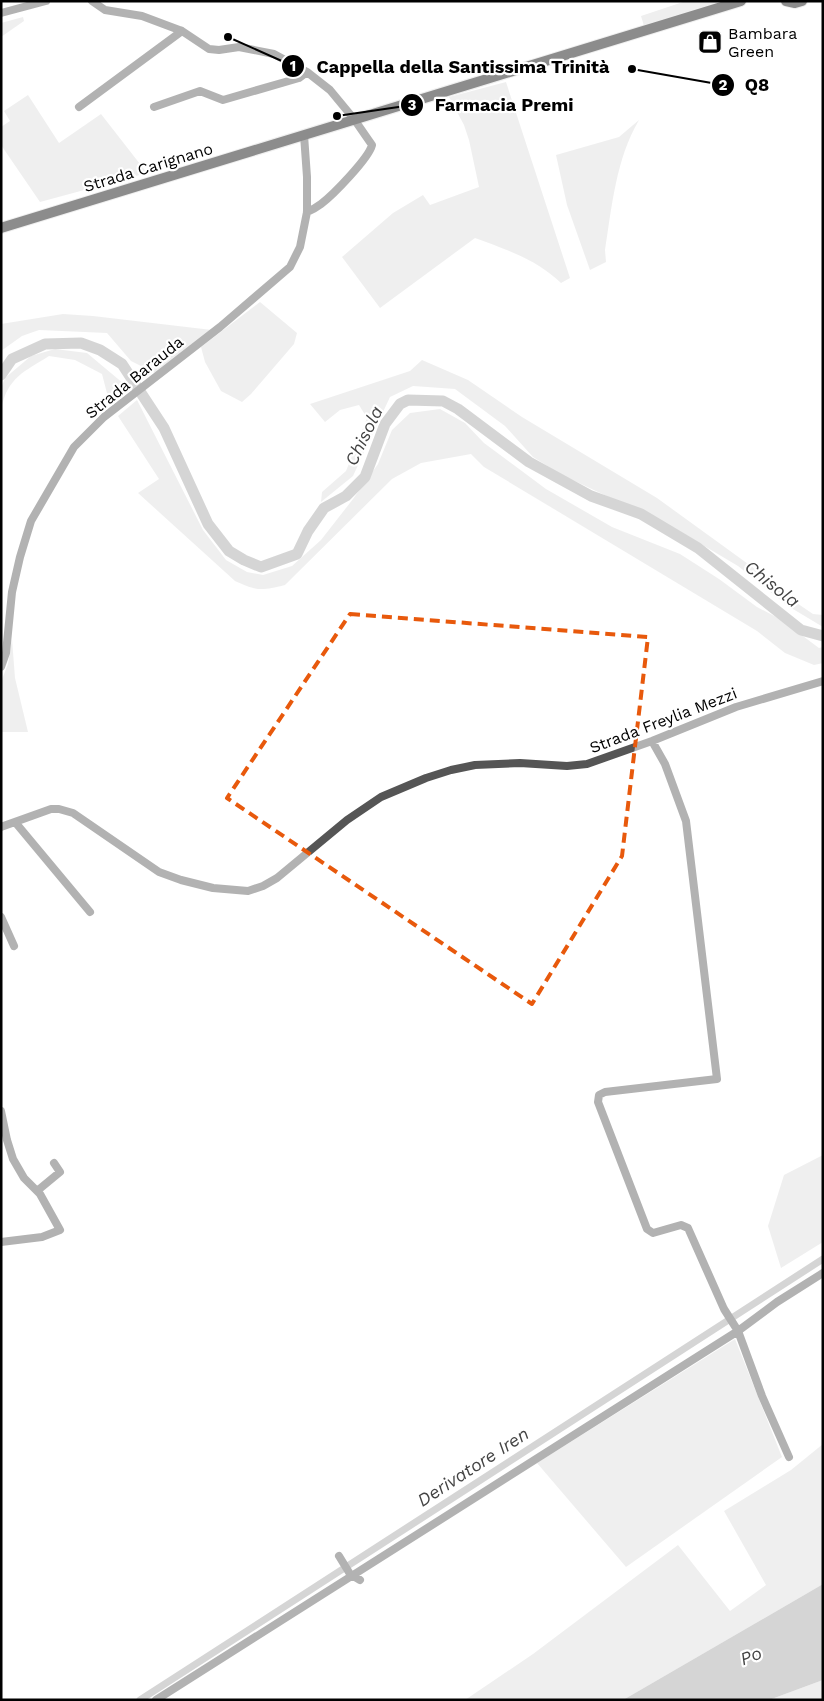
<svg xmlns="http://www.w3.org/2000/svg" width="824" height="1701" font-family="'Work Sans',sans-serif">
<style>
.green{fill:#dcdcdc}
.water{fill:#a3a3a3}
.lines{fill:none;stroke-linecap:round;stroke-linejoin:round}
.canal{stroke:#a3a3a3;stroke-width:7}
.river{stroke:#a3a3a3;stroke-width:11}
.major-casing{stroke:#dbdbdb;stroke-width:12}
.minor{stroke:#555;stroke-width:8}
.major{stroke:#000;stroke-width:10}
.marked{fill:none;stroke:#e8590c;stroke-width:4;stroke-dasharray:10 6;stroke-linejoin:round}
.labels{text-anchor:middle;stroke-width:4.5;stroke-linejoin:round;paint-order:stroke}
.poi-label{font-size:16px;fill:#000;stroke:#fff;text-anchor:start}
.street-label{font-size:16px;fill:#000;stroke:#fff}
.water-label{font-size:18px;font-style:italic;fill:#444;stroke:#fff}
.leader{fill:none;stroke:#000;stroke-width:2}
.callout-dot{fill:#000;stroke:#fff;stroke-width:2}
.mark-label{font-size:15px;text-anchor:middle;font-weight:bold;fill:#fff}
.callout-label{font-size:18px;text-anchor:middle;font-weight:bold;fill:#000;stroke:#fff;stroke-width:4.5;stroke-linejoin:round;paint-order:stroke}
</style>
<rect width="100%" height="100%" fill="#fff"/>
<path class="green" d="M686,1H723L644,26L641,16Z
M23,17L24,21L1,37V23Z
M506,82L570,278L561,283C536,259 507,250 475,238L380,308L342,257L393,213L423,195L430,205L479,187L469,140L464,125L449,97Z
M28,95L59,143L101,114L147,173L40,202L1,145V127L10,121L4,111Z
M639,120C616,159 612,206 605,250L606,262L590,270L567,205L556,155L619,137Z
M260,302L297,333L294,344L251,394L242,402L221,391L205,362L201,347Z
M63,314L93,316L212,330L155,373L131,361L107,333L39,330L22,336L1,351V324Z
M55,349L87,353L130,389L109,401L102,374L75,360L49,356C24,372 8,377 1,409V388L5,378L31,356Z
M422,360L468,380L522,417L657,498L755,569L785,595L813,614L823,615V627L788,606L738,566L674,528L560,474L533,457L505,426L455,389L413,386L390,397L353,476L321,502L322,492L346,471L367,418L359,405L340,410L325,422L310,404L410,371Z
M137,400L203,530L226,560L247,572L263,575L292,566L321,540L353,499L378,464L392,430L410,413L440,409L465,423L484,443L546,489L612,527L680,554L719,579L757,607L780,619L819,648L823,647V663L814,665L785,653L757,631L484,467L471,454L421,463L392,479L285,585C261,591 257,591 235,581L138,493L159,479L118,416Z
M12,639L15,678L28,732H1V682L8,664Z
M823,1155V1242L781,1268L768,1226L784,1175Z
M735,1339L782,1457L626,1567L537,1463Z
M823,1444V1584L623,1700H465L533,1654L678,1545L730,1611L766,1585L724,1511L791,1470Z
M823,1680V1700H769Z"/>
<path class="water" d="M823,1584V1680L769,1700H623Z"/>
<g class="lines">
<path class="canal" d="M140,1700L823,1259"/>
<path class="river" d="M1,375L12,359L45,344L81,343L100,350L122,364L164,428L208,524L229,551L244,560L261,567L297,554L308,531L324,508L346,496L365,477L385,424L400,404L408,400L443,401L458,409L529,462L591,496L641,514L698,548L801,630L823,636"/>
<g class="major-casing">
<path id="major" d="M786,1L795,3L802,1
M1,228L741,1"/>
</g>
<path class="minor" d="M92,1L105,10L142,16L182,31L209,49L219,50L239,47L274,54L307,72L330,90L354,119L372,145C369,158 333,195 321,204C317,207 312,210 307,212
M1,13L46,1
M79,107L182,31
M154,107L200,91L223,100L299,78L307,72
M1,667L6,653L12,592L20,557L31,521L74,447L104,417L220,327L290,267L300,247L307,212V177L304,135
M652,741L665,764L686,821L717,1079L605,1092L599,1095L598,1102L647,1229L653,1233L681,1225L688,1228L724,1309L738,1331L762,1396L789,1457
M15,822L90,912
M1,827L51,809H59L73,813L159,872L181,880L213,888L248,891L263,886L277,878L347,820L381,797L426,778L451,770L475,765L520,763L567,766L587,764L652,741L736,707L823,681
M1,917L14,946
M1,1111L7,1140L13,1159L24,1178L40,1194L60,1230L42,1237L1,1242
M37,1191L60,1172L54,1163
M339,1556L350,1574L360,1580
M156,1700L738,1331L777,1302L823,1273"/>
<use href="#major" class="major"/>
</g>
<path d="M0 0H824V1701H0ZM350,614L648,637L622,856L532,1004L227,798Z" fill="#fff" fill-opacity=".55" fill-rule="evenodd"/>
<path class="marked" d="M350,614L648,637L622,856L532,1004L227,798Z"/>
<defs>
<g id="shop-square" transform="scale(1.25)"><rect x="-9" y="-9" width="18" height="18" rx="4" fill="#000" stroke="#fff"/><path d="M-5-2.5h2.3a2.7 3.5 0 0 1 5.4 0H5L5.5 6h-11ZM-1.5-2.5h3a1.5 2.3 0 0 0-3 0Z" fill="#fff"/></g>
</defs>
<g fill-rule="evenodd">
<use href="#shop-square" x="710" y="42"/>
</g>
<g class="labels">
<g class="poi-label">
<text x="728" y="39">Bambara<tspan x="728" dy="18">Green</tspan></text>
</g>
<g class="street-label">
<text transform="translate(148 167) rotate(-17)" y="6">Strada Carignano</text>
<text transform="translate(134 377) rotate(-39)" y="6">Strada Barauda</text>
<text transform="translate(663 720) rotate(-21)" y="6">Strada Freylia Mezzi</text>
</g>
<g class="water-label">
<text transform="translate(364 436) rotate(-64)" y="6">Chisola</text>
<text transform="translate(772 584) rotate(38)" y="6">Chisola</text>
<text transform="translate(473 1467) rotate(-33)" y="6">Derivatore Iren</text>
<text transform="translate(751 1656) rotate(-21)" y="6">Po</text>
</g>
</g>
<path class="leader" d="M228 37L293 66M632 69L723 85M337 116L412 105"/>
<g class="callout-dot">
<circle cx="228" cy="37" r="5"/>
<circle cx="632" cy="69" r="5"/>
<circle cx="337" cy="116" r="5"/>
<circle cx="293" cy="66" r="12"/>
<circle cx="723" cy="85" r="12"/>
<circle cx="412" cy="105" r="12"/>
</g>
<g class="mark-label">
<text x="293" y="71">1</text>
<text x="723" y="90">2</text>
<text x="412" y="110">3</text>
</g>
<g class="callout-label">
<text x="463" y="73">Cappella della Santissima Trinità</text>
<text x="757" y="91">Q8</text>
<text x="504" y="111">Farmacia Premi</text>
</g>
<rect width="824" height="1701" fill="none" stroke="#000000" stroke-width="5"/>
</svg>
